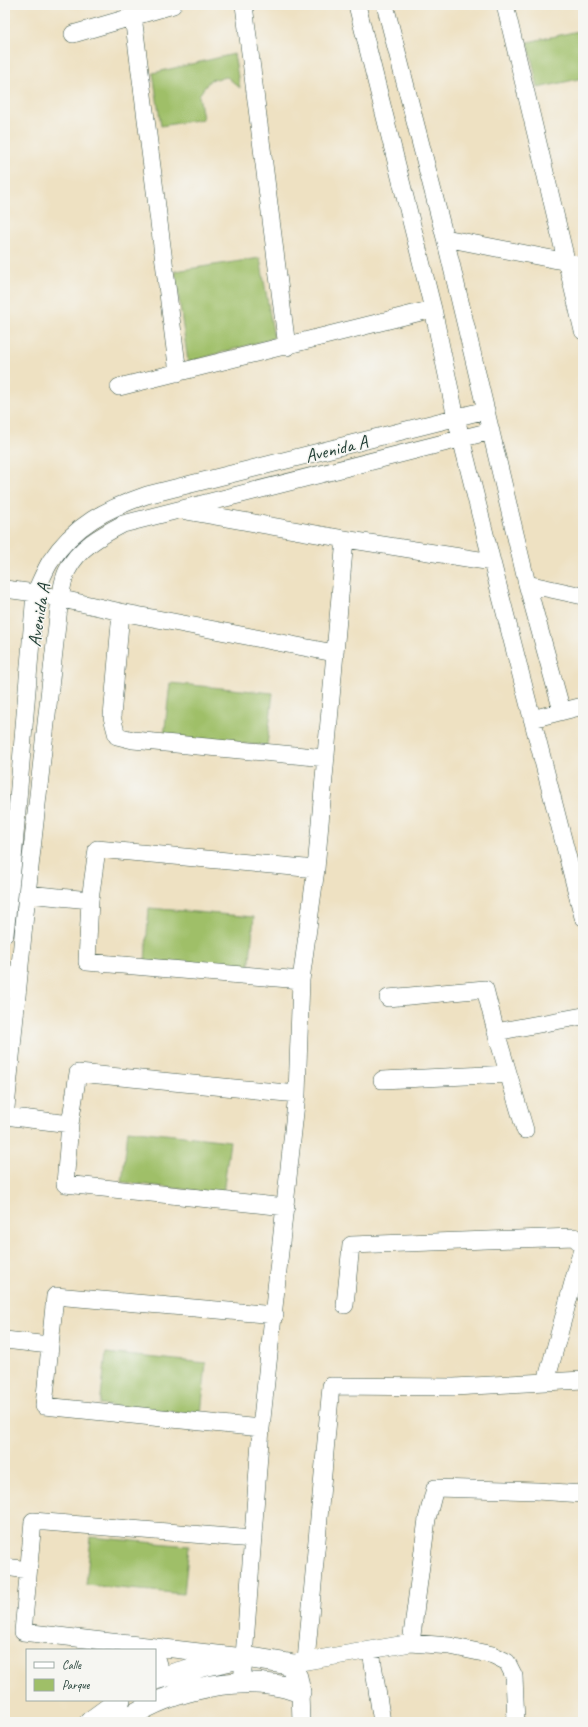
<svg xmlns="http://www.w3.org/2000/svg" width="588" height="1727" font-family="Caveat,sans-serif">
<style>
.green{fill:#9fbf68;stroke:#5f7e4e}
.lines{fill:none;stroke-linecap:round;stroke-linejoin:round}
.minor-casing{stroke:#3e5649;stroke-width:18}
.tertiary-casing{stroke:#3e5649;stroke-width:22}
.minor{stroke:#fff;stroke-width:17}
.tertiary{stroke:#fff;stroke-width:21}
.labels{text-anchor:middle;stroke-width:3;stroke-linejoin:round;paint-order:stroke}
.street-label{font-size:19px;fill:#1f3d34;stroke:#f6f6f2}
</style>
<rect width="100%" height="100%" fill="#f6f6f2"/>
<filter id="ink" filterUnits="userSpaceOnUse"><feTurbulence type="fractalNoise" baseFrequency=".025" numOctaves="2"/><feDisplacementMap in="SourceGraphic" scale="8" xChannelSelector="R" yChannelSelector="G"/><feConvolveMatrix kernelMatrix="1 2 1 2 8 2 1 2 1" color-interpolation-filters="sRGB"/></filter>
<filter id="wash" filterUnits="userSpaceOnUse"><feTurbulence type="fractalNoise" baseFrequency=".012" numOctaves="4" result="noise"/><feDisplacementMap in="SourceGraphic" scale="16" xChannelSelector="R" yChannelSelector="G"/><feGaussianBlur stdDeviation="0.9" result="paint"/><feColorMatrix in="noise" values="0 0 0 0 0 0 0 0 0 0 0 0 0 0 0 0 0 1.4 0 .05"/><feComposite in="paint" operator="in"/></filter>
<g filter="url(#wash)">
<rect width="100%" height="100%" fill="#eee1c2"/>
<path class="green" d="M583,30V78L538,88L528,42Z
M234,54L240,88L227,77L210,80L199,95L203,119L161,126L153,73Z
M260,258L274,338L188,362L175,271Z
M170,683L273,693L267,746L164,736Z
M149,908L254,917L249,970L145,961Z
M128,1130L230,1141L223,1194L122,1182Z
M106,1353L206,1363L201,1415L100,1405Z
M91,1537L189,1546L184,1594L86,1585Z"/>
</g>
<g filter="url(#ink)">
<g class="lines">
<g class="minor-casing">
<path id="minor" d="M244,5L287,347
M357,5L433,309L456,418L492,562L583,917
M385,5L445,238L527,584L562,711
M505,5L583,331
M133,16L178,373
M73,34L173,5
M445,238L583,265
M119,387L433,309
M186,511L345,539L492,562
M527,584L583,596
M5,589L35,593L121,612L334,653
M121,612L112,717L117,736L133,740L326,758
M532,719L583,706
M27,894L90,900
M5,934L13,860L35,593C40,583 44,572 50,562C74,525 106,509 147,495L486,410
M301,980L87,962L90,900L97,849L316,869
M388,998L485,989L496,1032L525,1130
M496,1032L583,1016
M382,1080L508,1074
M5,1116L70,1124
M5,1118L27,894L60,598C62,589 63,579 67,571C78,548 102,535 123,524L491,431
M286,1207L65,1184L70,1124L78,1073L297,1094
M345,1305L351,1245L574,1237L580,1243L582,1249L546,1382
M5,1340L49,1345
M261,1428L44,1406L55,1296L275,1315
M5,1567L28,1570
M411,1643L427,1519L435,1488L537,1491L583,1494
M371,1651L382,1722
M155,1655L159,1668L156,1679
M235,1656L23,1632L33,1521L253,1539
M306,1661L331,1386L454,1387L583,1380
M295,1663L411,1643L450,1646L493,1655L507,1662L514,1676L516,1722
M242,1684L261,1428L297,1094L301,980L316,869L345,539
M300,1692L301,1722"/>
</g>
<g class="tertiary-casing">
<path id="tertiary" d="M90,1722L120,1700
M123,1722C161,1693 226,1677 274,1685C283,1686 292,1689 300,1692L297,1677L289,1664L245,1657L199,1667L155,1679"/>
</g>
<use href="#minor" class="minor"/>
<use href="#tertiary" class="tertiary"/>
</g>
</g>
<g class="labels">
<g class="street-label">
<text transform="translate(336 448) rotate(-14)" y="7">Avenida A</text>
<text transform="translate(38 615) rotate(-81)" y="7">Avenida A</text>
</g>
</g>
<rect width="588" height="1727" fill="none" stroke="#f6f6f2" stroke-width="20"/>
<rect x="26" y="1649" width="130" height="52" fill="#f6f6f2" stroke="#a0aca6"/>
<rect x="34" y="1662" width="20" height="6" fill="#ffffff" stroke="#a0aca6"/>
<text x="62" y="1669" font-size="12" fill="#1f3d34">Calle</text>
<rect x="34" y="1679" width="20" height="12" fill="#9fbf68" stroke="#a0aca6"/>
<text x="62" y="1689" font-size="12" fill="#1f3d34">Parque</text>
</svg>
